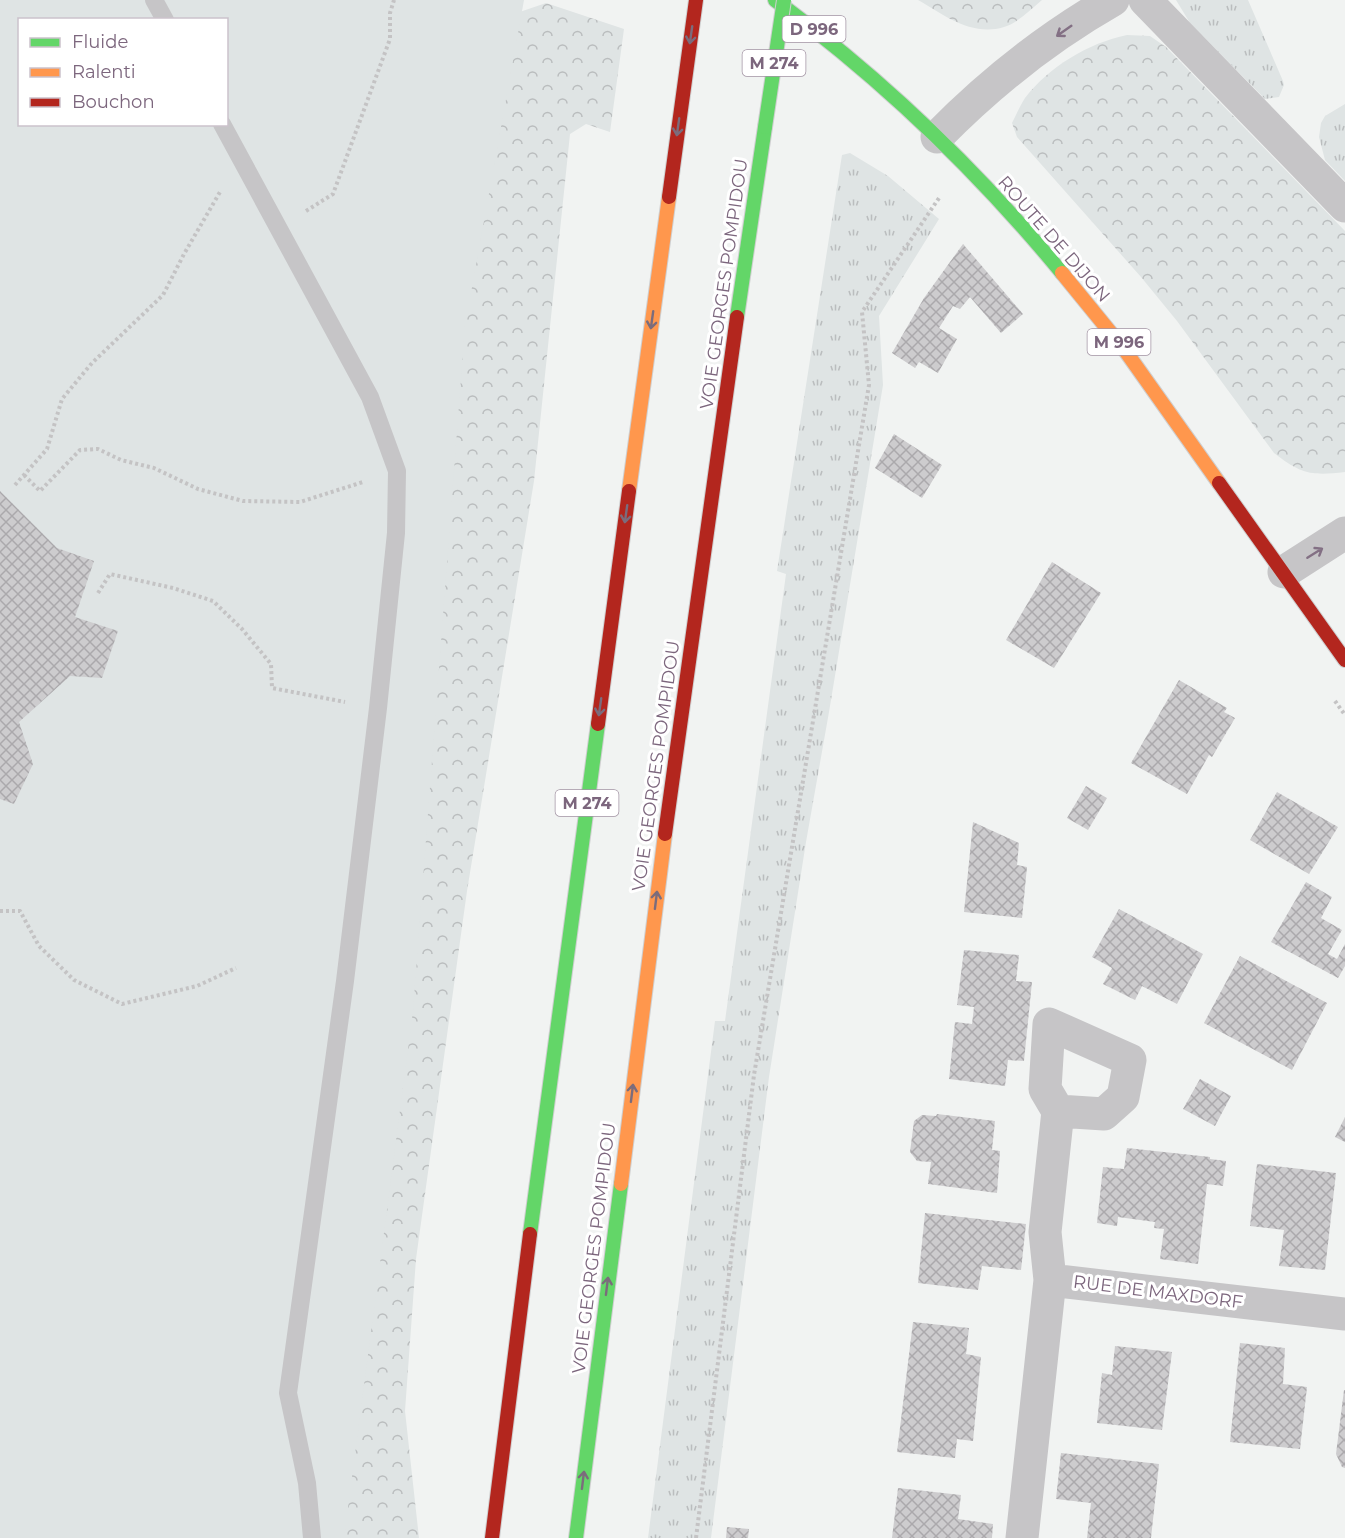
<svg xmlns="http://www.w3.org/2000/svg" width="1345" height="1538" font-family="Montserrat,sans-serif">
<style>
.grass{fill:url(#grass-tufts)}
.forest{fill:url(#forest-crowns)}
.garden{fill:#dfe4e4;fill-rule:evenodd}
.building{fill:url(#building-cross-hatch)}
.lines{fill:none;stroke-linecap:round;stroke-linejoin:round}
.fast-casing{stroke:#cfcfd0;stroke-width:16}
.slow-casing{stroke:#cfcfd0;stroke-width:16}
.jam-casing{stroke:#cfcfd0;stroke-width:16}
.path{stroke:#c4c3c4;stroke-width:4;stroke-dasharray:3 3;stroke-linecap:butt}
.lane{stroke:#c6c5c7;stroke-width:18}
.street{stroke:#c6c5c7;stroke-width:33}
.fast{stroke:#63d668;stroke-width:14}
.slow{stroke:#ff974d;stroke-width:14}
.jam{stroke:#b3261e;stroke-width:14}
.fast-bridge-casing{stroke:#cfcfd0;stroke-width:16;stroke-linecap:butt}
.fast-bridge{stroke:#63d668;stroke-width:14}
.oneway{stroke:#837084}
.oneway2{stroke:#7b6c7c}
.labels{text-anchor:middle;stroke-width:6;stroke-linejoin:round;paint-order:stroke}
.shield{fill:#fff;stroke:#a394a4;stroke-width:1.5}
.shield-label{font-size:16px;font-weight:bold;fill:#7c667d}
.street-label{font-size:18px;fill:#7c667d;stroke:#fff}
</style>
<defs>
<pattern id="grass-tufts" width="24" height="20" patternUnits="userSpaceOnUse" patternTransform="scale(1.5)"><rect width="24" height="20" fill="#dfe4e4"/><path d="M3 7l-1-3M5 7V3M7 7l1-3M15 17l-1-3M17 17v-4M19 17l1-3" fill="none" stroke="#babdbe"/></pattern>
<pattern id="forest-crowns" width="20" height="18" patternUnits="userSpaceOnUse" patternTransform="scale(1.5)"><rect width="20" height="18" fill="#dfe4e4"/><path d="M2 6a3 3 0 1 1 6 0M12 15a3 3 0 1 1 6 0" fill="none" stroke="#babdbe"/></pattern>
<pattern id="building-cross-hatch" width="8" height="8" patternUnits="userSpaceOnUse" patternTransform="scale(1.5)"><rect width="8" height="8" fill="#cdccce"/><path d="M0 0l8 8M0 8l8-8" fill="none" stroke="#aba9ac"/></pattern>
</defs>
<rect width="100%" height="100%" fill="#f1f3f2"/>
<path class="grass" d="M1176,0H1248L1283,81L1284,85L1279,97L1265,99L1190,23Z
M1345,104V181L1325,160L1319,137L1321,123L1325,116Z
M850,153L888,176L939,219L879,316L883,385L829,712L806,842L769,1077L711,1538H648L715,1021H725L786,574L777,571L842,155Z"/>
<path class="forest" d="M918,0H1042C1031,9 1018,23 1004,27C972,37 944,15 918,0Z
M546,3L624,29L610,132L586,124L570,134L534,481L467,891L416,1259L405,1411L419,1538H326L496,20Z
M1127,35L1150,36L1166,47L1345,231V472C1311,476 1301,474 1274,453L1177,321L1141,277L1017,137L1012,123C1016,115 1020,106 1025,98C1049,67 1088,43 1127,35Z"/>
<path class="garden" d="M0,0H524L465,326L413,1011L344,1538H0ZM20,20H226V124H20Z"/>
<path class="building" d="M963,244L1023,314L1001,333L970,297L960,309L953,306L939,328L957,339L938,373L919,362L915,368L892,353L924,298Z
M894,434L942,465L922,498L875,468Z
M0,491L57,548L94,561L75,617L118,631L102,678L70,676L19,722L33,764L14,804L0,799Z
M1052,562L1101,593L1054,668L1006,640Z
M1179,680L1227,708L1224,712L1235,718L1212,757L1209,755L1187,794L1131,763Z
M1086,786L1107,798L1088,830L1067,818Z
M1277,792L1338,827L1309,874L1250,840Z
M973,822L1019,843L1017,865L1027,867L1022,918L964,912Z
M1306,882L1332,897L1321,918L1342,930L1328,954L1337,959L1345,944V966L1338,978L1271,942Z
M1119,909L1203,954L1177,1004L1142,986L1135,1000L1103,984L1112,968L1092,957Z
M964,950L1019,955L1016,981L1032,982L1024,1061L1008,1060L1005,1086L949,1079L955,1022L972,1024L974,1007L957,1005Z
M1240,956L1327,1003L1292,1070L1204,1023Z
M1200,1079L1231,1096L1215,1126L1183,1109Z
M937,1114L995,1121L992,1150L1000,1151L997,1193L928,1184L931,1162L917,1161L910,1152L914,1121L922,1115L936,1116Z
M1345,1117V1142L1335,1137Z
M1127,1148L1210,1157V1159L1226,1161L1223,1186L1207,1184L1198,1264L1160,1259L1164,1229L1154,1228L1155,1222L1118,1217L1117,1226L1097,1223L1103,1167L1124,1169Z
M1257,1164L1336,1173L1325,1270L1279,1266L1284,1230L1250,1226Z
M925,1213L1026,1224L1021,1270L982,1266L978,1290L918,1283Z
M913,1322L969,1328L966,1354L981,1357L973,1441L957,1439L955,1458L897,1452Z
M1240,1343L1285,1348L1283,1384L1307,1387L1300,1449L1230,1442Z
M1115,1346L1172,1352L1162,1430L1097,1423L1102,1373L1112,1375Z
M1344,1390H1345V1468L1342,1467L1336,1454Z
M1061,1453L1159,1464L1151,1538H1087L1091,1503L1056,1499Z
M898,1488L961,1495L958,1519L993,1524L992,1538H892Z
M727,1527L749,1529L748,1538H726Z"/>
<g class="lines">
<g class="fast-casing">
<path id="fast" d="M775,0C881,78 978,171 1062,273
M737,317L765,127
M530,1234L598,724
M576,1538L621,1184"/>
</g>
<g class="slow-casing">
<path id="slow" d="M1062,273L1124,349L1219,483
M629,491L669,197
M621,1184L665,834"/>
</g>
<g class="jam-casing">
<path id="jam" d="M669,197L696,0
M1219,483L1345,660
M598,724L629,491
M665,834L737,317
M492,1538L530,1234"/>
</g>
<path class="path" d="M306,211L333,194L390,39V13L394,0
M24,475L40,491L80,450L98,449L121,460L154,468L198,489L243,501L300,502L363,482
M15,485L47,449L62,399L92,363L163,295L184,254L220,192
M98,593L110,574L173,588L213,601L242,629L271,664L272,688L345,702
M1335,701L1345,715
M0,911H20L39,946L74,980L122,1004L197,986L236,968
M696,1538L754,1075L869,385L862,312L939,198"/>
<path class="lane" d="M154,0L165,20
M222,124L370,397L397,471L396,533L378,708L345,981L288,1393L307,1483L312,1538"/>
<path class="street" d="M1145,0L1345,206
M937,137C989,84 1048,37 1113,0
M1284,572L1345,533
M1050,1280L1045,1232L1058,1111L1045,1089L1049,1024L1130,1060L1123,1097L1104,1114L1058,1111
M1022,1538L1050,1280L1345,1314"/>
<use href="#fast" class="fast"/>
<use href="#slow" class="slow"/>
<use href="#jam" class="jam"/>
<g class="fast-bridge-casing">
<path id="fast-bridge" d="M765,127L784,0"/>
</g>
<use href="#fast-bridge" class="fast-bridge"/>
</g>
<defs><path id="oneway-shaft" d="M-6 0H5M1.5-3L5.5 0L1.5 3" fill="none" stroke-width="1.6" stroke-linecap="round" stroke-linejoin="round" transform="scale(1.5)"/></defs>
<g class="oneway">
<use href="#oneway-shaft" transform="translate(1064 31) rotate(145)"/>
<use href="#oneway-shaft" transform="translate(1315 553) rotate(-32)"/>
</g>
<g class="oneway2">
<use href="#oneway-shaft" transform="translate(691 35) rotate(98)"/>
<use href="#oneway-shaft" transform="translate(678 127) rotate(98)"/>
<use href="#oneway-shaft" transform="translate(652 320) rotate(98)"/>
<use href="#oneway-shaft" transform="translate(626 514) rotate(98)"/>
<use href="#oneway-shaft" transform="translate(600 707) rotate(98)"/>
<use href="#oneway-shaft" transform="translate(656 900) rotate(-83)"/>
<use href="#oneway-shaft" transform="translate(632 1093) rotate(-83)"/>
<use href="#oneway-shaft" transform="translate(607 1286) rotate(-83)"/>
<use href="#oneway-shaft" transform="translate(583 1480) rotate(-83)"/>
</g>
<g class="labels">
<g class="shield">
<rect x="782.5" y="16" width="63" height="26" rx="4.5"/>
<rect x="742.5" y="50" width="63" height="26" rx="4.5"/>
<rect x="1087.5" y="329" width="63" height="26" rx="4.5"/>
<rect x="555.5" y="790" width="63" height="26" rx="4.5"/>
</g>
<g class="shield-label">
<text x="814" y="35">D 996</text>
<text x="774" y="69">M 274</text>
<text x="1119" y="348">M 996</text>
<text x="587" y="809">M 274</text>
</g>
<g class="street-label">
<text transform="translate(1054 239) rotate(49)" y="6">ROUTE DE DIJON</text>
<text transform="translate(724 284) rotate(-82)" y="6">VOIE GEORGES POMPIDOU</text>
<text transform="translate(656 766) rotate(-82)" y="6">VOIE GEORGES POMPIDOU</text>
<text transform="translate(594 1248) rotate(-83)" y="6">VOIE GEORGES POMPIDOU</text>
<text transform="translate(1158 1292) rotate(7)" y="6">RUE DE MAXDORF</text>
</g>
</g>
<rect x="18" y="18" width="210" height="108" fill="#ffffff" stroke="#cbc2cb" stroke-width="1.5"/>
<rect x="30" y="38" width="30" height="9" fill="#63d668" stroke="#cbc2cb" stroke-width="1.5"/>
<text x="72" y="48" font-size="18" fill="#7c667d">Fluide</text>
<rect x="30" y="68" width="30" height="9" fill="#ff974d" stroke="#cbc2cb" stroke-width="1.5"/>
<text x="72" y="78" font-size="18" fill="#7c667d">Ralenti</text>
<rect x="30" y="98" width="30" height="9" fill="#b3261e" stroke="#cbc2cb" stroke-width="1.5"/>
<text x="72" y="108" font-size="18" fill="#7c667d">Bouchon</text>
</svg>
